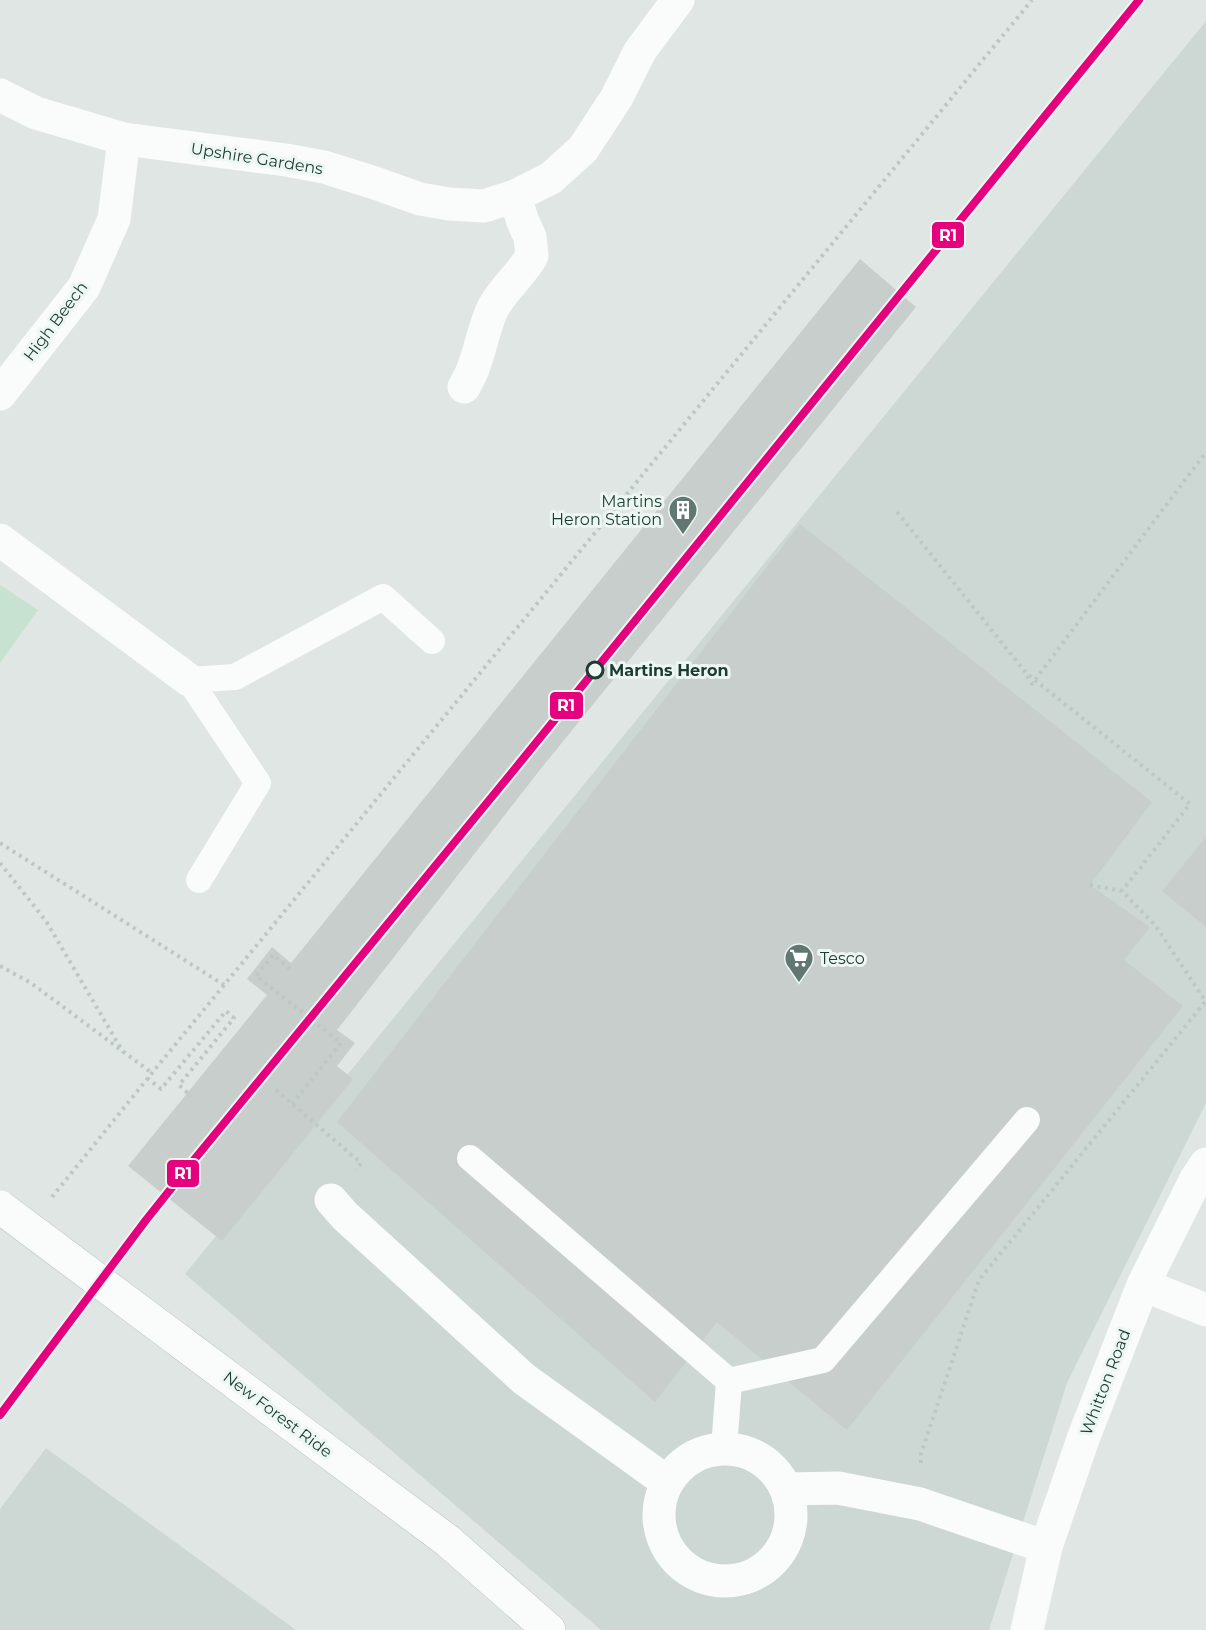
<svg xmlns="http://www.w3.org/2000/svg" width="1206" height="1630" font-family="Montserrat,sans-serif">
<style>
.built{fill:#cdd8d4}
.green{fill:#c7e2d0}
.building{fill:#c7cecb}
.lines{fill:none;stroke-linecap:round;stroke-linejoin:round}
.secondary-casing{stroke:#b8c3c0;stroke-width:34}
.path{stroke:#bdc8c5;stroke-width:4;stroke-dasharray:3 4.5;stroke-linecap:butt}
.service{stroke:#fafbfb;stroke-width:26}
.minor{stroke:#fafbfb;stroke-width:33}
.secondary{stroke:#fafbfb;stroke-width:33}
.secondary-bridge-casing{stroke:#b8c3c0;stroke-width:34;stroke-linecap:butt}
.secondary-bridge{stroke:#fafbfb;stroke-width:33}
.rail-1-casing{stroke:#ecf7f2;stroke-width:12}
.rail-1{stroke:#e5007d;stroke-width:8}
.stop-dot{fill:#ecf7f2;stroke:#1d3b34;stroke-width:3}
.labels{text-anchor:middle;stroke-width:6;stroke-linejoin:round;paint-order:stroke}
.street-label{font-size:16px;fill:#1d3b34;stroke:#ecf7f2}
.poi-label{font-size:16px;fill:#1d3b34;stroke:#ecf7f2;text-anchor:end}
.stop-label{font-size:16px;font-weight:bold;fill:#1d3b34;stroke:#ecf7f2;text-anchor:start}
.line-badge{stroke:#ecf7f2;stroke-width:2}
.badge-label{font-size:16px;text-anchor:middle;font-weight:bold;fill:#fff}
</style>
<rect width="100%" height="100%" fill="#e0e6e4"/>
<path class="built" d="M1206,21V1103L1067,1383L989,1630H601L185,1274Z
M46,1448L296,1630H0V1509Z"/>
<path class="green" d="M0,585L38,610L0,663Z"/>
<path class="building" d="M860,259L916,307L543,766L337,1030L355,1043L337,1066L353,1079L222,1241L128,1166L267,995L247,979L272,947L291,963Z
M800,524L1152,802L1090,885L1150,927L1124,960L1183,1006L847,1430L717,1322L655,1402L337,1122Z
M1206,837V927L1162,891Z"/>
<g class="lines">
<g class="secondary-casing">
<path id="secondary" d="M182,1343L448,1541L549,1630"/>
</g>
<path class="path" d="M897,512L1026,673L1190,804L1122,891
M1027,676L1032,684L1206,452
M0,843L224,985
M0,863L46,921L123,1052
M1090,885L1122,891L1155,925L1206,1002
M0,966L31,983L152,1073
M147,1078L161,1089L226,1011L234,1018L179,1085L191,1096
M276,1090L361,1163L356,1170
M292,1104L341,1043L256,976L273,955L292,971
M52,1197L152,1073L1032,0
M921,1463V1454L979,1280L1205,1002"/>
<path class="service" d="M199,880L258,783L189,680L235,677L383,597L432,641
M470,1158L729,1381
M729,1381L823,1360L1027,1120
M724,1449L729,1381"/>
<path class="minor" d="M0,95L36,113L124,139L286,160L324,167L375,183L420,199L449,204L484,206L515,196L551,178L583,149L617,97L640,51L678,0
M464,387C468,380 472,373 474,366C481,347 484,327 493,308C503,289 521,275 532,256L530,237L523,222L515,196
M0,394L84,287L114,219L124,139
M0,540L189,680
M331,1200L345,1216L524,1379L667,1482
M1143,1285L1206,1310
M659 1515a66 66 0 1 1 132 0a66 66 0 1 1-132 0Z
M786,1489L838,1488L920,1504L1046,1547
M1027,1630L1046,1547L1083,1439L1143,1285L1196,1179L1206,1164"/>
<use href="#secondary" class="secondary"/>
<g class="secondary-bridge-casing">
<path id="secondary-bridge" d="M0,1207L182,1343"/>
</g>
<use href="#secondary-bridge" class="secondary-bridge"/>
<g class="rail-1-casing">
<path id="rail-1" d="M0,1415L146,1220L193,1161L509,776L1139,0"/>
</g>
<use href="#rail-1" class="rail-1"/>
</g>
<defs>
<g id="building-pin" transform="scale(1.5)"><path d="M0 17L-7.5 6A9.5 9.5 0 1 1 7.5 6Z" fill="#617772" stroke="#ecf7f2"/><path d="M-4-6H4V6H1V3H-1V6H-4ZM-2.5-4.3h1.7v1.8h-1.7ZM.8-4.3h1.7v1.8H.8ZM-2.5-1h1.7V.8h-1.7ZM.8-1h1.7V.8H.8Z" fill="#fff"/></g>
<g id="supermarket-pin" transform="scale(1.5)"><path d="M0 17L-7.5 6A9.5 9.5 0 1 1 7.5 6Z" fill="#617772" stroke="#ecf7f2"/><path d="M-6-5.5h2.5l.6 2H6L4.5 2H-2.5L-4.4-4H-6ZM-1.5 3.2a1.3 1.3 0 1 0 .1 0ZM3 3.2a1.3 1.3 0 1 0 .1 0Z" fill="#fff"/></g>
</defs>
<g fill-rule="evenodd">
<use href="#building-pin" x="683" y="510"/>
<use href="#supermarket-pin" x="799" y="958"/>
</g>
<circle class="stop-dot" cx="595" cy="670" r="8"/>
<g class="labels">
<g class="street-label">
<text transform="translate(257 158) rotate(9)" y="6">Upshire Gardens</text>
<text transform="translate(55 321) rotate(-53)" y="6">High Beech</text>
<text transform="translate(1105 1382) rotate(-69)" y="6">Whitton Road</text>
<text transform="translate(278 1414) rotate(37)" y="6">New Forest Ride</text>
</g>
<g class="poi-label">
<text x="662" y="507">Martins<tspan x="662" dy="18">Heron Station</tspan></text>
<text x="820" y="964" text-anchor="start">Tesco</text>
</g>
<g class="stop-label">
<text x="609" y="676">Martins Heron</text>
</g>
</g>
<g class="line-badge">
<rect x="931" y="221" width="34" height="28" rx="6" fill="#e5007d"/>
<rect x="549" y="691" width="35" height="29" rx="6" fill="#e5007d"/>
<rect x="166" y="1159" width="34" height="29" rx="6" fill="#e5007d"/>
</g>
<g class="badge-label">
<text x="948" y="241">R1</text>
<text x="566" y="711">R1</text>
<text x="183" y="1179">R1</text>
</g>
</svg>
